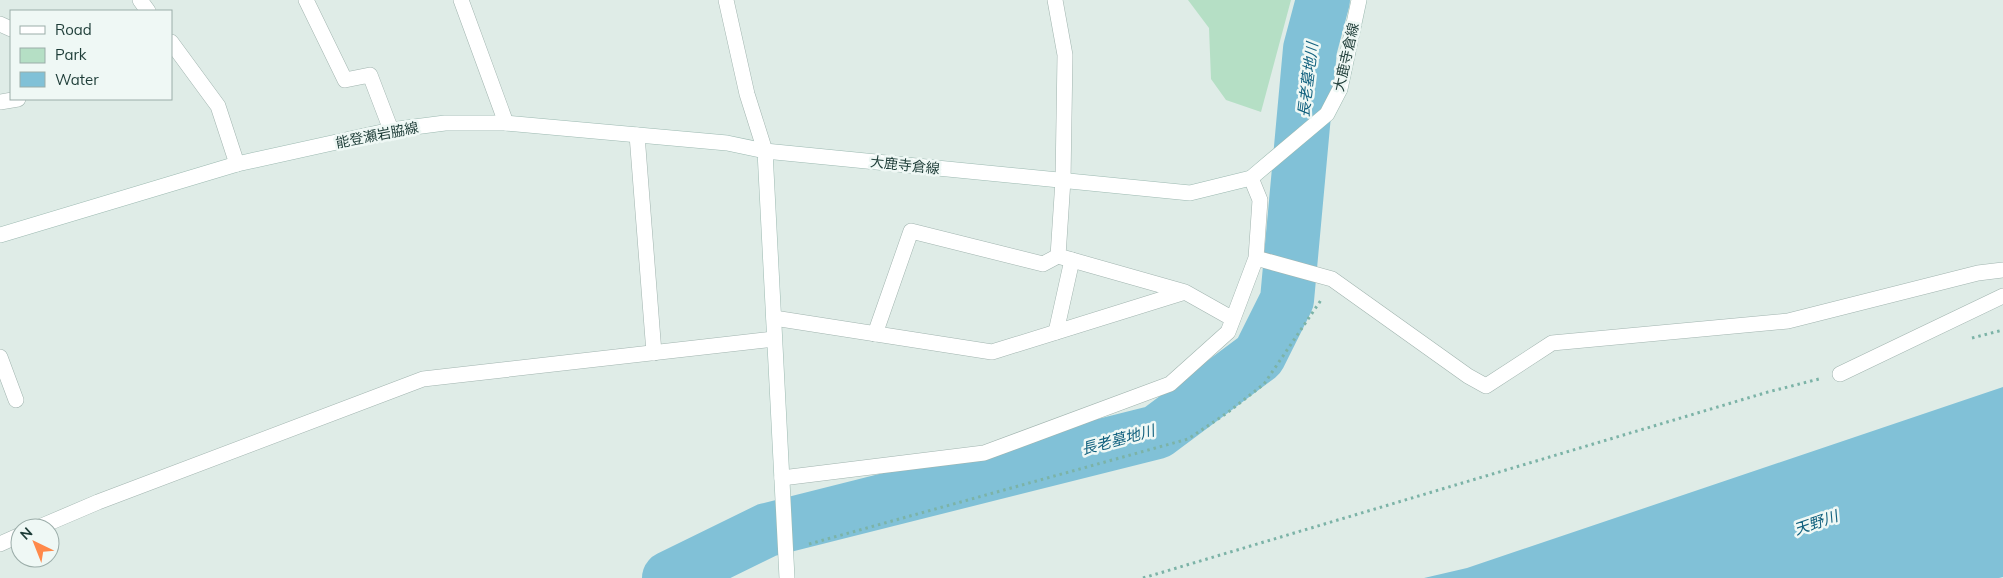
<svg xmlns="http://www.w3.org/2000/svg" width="2003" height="578" font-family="Mulish,'Noto Sans JP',sans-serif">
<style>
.green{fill:#b5dfc5}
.water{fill:#81c1d7}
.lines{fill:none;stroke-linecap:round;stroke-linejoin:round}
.river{stroke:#81c1d7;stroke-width:54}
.service-casing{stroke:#a1b4af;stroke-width:16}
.minor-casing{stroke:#a1b4af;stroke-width:16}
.secondary-casing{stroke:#9cb9b1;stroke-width:16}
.path{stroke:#7cb3a7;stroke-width:3;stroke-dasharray:2.5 4;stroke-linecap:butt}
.service{stroke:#fff;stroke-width:15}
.minor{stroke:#fff;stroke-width:15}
.secondary{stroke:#fff;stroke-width:15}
.labels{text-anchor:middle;stroke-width:5;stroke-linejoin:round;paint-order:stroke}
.street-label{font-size:14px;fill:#1e3d38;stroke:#eff8f5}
.water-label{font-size:15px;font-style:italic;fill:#13627f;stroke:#eff8f5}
</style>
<rect width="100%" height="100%" fill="#dfece7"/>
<path class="green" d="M1188,0H1291L1261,112L1226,100L1211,79L1209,28Z"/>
<path class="water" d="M2003,387V577L1999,578H1424L1467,568Z"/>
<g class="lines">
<path class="river" d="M669,578L767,530L1157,432L1259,356L1287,300L1310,49L1323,0"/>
<g class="service-casing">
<path id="service" d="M0,24L11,29
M0,102L18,99
M637,135L654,353
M1056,332L1072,260
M875,334L911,231L1043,264L1058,256
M0,357L16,400"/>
</g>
<g class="minor-casing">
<path id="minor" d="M140,0L148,11
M306,0L345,80L370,75L391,130
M461,0L506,123
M726,0L747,94L765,151
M1055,0L1065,55L1063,180L1058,256L1185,292
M171,42L218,106L237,164
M1256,258L1332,279L1468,376L1486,386L1552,343L1788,321L1978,273L2003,270
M774,318L992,352L1185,292L1233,319
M1840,374L2003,296
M782,478L984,453L1170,384L1228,332L1233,319L1256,258L1260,200L1251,178
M37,528L98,502L423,379L774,339
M0,544L20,535"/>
</g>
<g class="secondary-casing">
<path id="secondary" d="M0,235L237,164L391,130L445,123H506L727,143L765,151
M787,578L765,151L1190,193L1251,178L1327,114L1340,89L1359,0"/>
</g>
<path class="path" d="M1972,338L2003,330
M809,544L1188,439L1227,413L1264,384L1321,300
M1143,578L1768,392L1819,379"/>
<use href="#service" class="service"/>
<use href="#minor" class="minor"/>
<use href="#secondary" class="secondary"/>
</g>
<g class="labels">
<g class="street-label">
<text transform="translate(1346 57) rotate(-77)" y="5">大鹿寺倉線</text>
<text transform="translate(377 135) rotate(-11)" y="5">能登瀬岩脇線</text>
<text transform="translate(905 165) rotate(6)" y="5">大鹿寺倉線</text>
</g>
<g class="water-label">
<text transform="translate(1308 80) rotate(-83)" y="5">長老墓地川</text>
<text transform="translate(1118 440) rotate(-15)" y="5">長老墓地川</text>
<text transform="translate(1816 523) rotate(-19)" y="5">天野川</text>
</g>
</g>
<rect x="10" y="10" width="162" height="90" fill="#eff8f5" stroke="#9bada9"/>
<rect x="20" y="26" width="25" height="8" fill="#ffffff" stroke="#9bada9"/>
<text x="55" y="35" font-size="15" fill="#1e3d38">Road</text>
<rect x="20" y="48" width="25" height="15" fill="#b5dfc5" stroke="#9bada9"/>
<text x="55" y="60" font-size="15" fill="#1e3d38">Park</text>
<rect x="20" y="72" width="25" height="15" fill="#81c1d7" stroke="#9bada9"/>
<text x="55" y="85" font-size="15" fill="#1e3d38">Water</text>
<g transform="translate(35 543) rotate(317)"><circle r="24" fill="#eff8f5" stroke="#9bada9"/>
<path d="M0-4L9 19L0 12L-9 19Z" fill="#ff894a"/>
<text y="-8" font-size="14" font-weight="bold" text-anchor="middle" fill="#1e3d38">N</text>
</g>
</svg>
